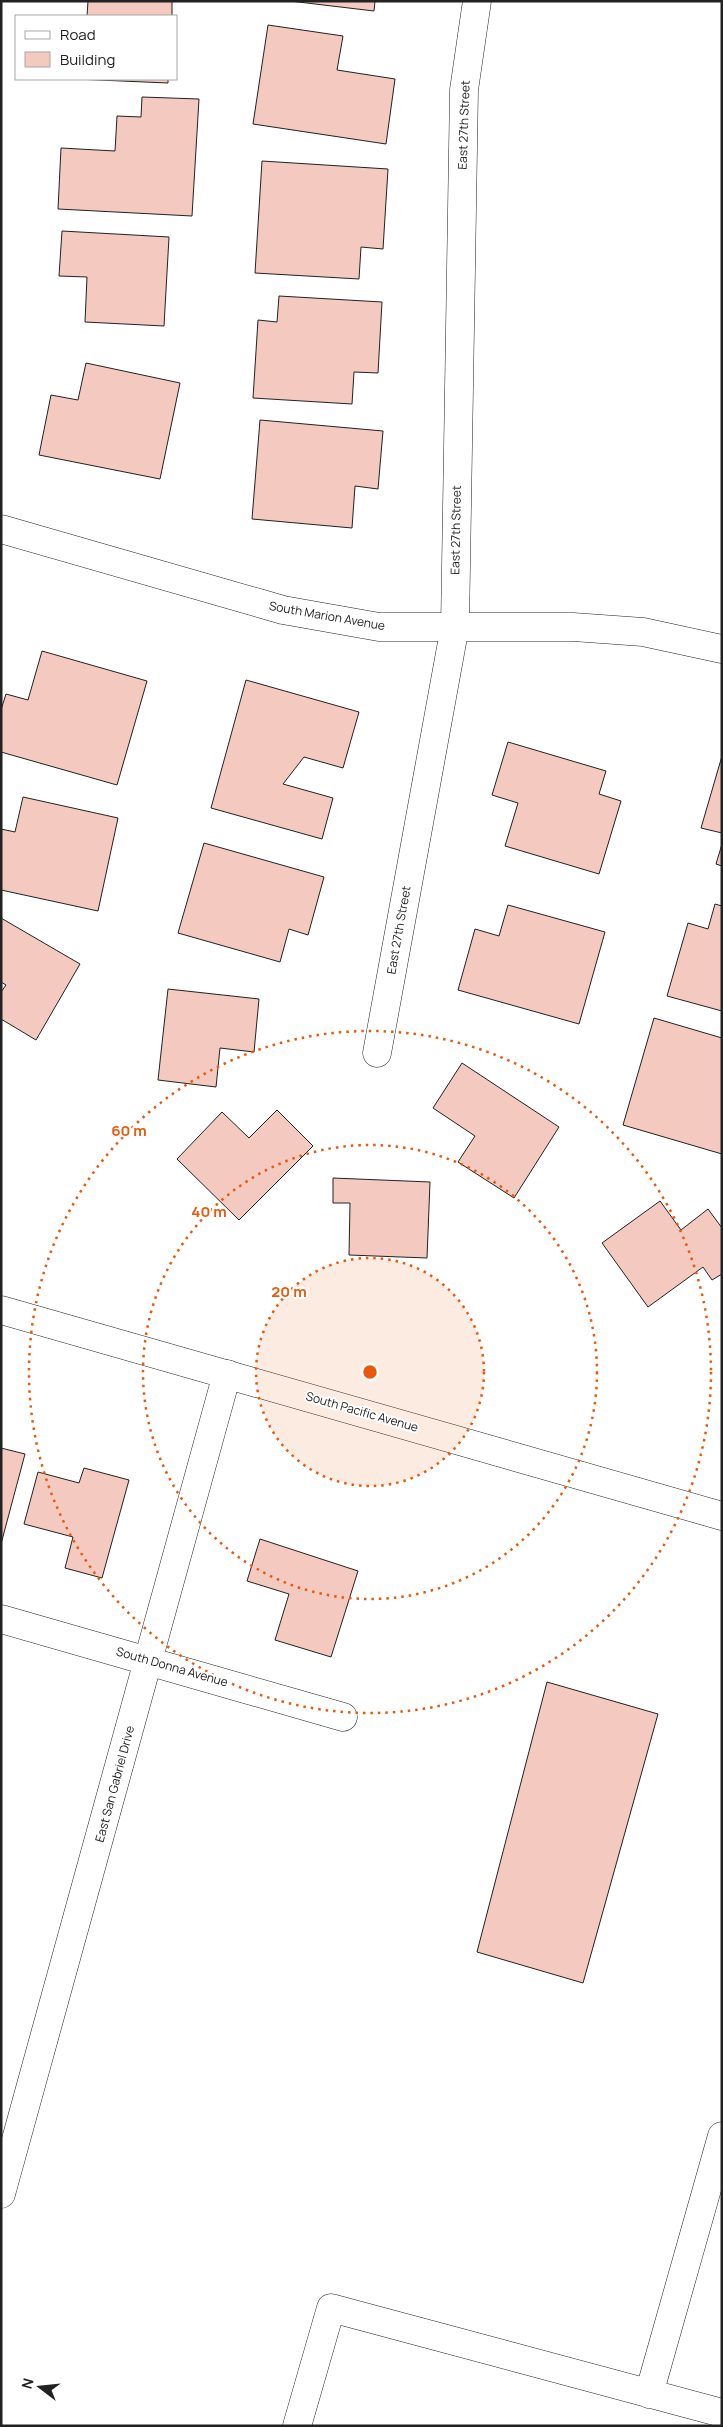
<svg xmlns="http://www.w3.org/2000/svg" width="723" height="2427" font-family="Manrope,sans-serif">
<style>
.building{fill:#f3c9c0;stroke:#222}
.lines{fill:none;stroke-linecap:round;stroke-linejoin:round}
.minor-casing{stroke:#222;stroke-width:29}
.major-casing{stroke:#222;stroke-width:29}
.minor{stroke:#fff;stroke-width:28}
.major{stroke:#fff;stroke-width:28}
.ring{fill:none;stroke:#e8590c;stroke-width:2.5;stroke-dasharray:2.5 5}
.labels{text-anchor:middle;stroke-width:4;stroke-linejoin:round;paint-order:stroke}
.street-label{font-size:12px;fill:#222;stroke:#fff}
.centre{fill:#e8590c;stroke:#fff;stroke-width:2.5}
.ring-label{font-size:15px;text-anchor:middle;font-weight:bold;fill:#e8590c;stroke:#fff;stroke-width:4;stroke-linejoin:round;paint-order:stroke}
</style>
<rect width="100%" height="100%" fill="#fff"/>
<path class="building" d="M88,1H172V16H87Z
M290,1H375L374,11Z
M268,25L343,36L337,70L395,79L386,144L253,124Z
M75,79H168V83Z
M142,97L199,99L192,216L58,209L61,148L115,151L117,116L141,117Z
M262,161L388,169L383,249L361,247L359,279L255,273Z
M62,231L169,237L164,326L85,322L87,277L59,276Z
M279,296L382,302L378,373L354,372L352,404L253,398L258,320L277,322Z
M86,363L180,383L160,479L39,455L51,395L78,400Z
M260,420L383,431L378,489L355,486L352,528L252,519Z
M42,651L147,681L117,785L1,752V710L6,694L28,700Z
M246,680L359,712L343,768L304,757L283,784L333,798L322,839L211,808Z
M508,742L606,771L599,794L621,801L599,874L505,846L518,803L492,795Z
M722,756V833L701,828Z
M23,797L118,818L98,911L1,890V829L15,832Z
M204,843L324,877L308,935L289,929L280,962L178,933Z
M722,844V866L716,864Z
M715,904L722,906V1011L667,996L688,923L708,929Z
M508,905L605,932L579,1024L458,990L475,929L499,936Z
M1,918L80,964L36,1040L1,1019V992L6,985L1,982Z
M168,989L259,999L254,1052L220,1048L216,1087L158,1080Z
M654,1018L722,1038V1154L623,1125Z
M462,1063L559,1127L514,1198L458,1162L475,1136L433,1108Z
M277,1110L313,1146L239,1220L177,1159L222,1112L249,1138Z
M333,1178L430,1182L427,1258L349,1255L350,1203H333Z
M660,1201L681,1230L708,1209L722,1228V1274L712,1280L703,1267L648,1307L602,1243Z
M1,1448L25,1454L1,1544Z
M84,1468L129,1480L102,1578L65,1568L73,1537L24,1524L38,1472L79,1483Z
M260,1539L358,1571L331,1657L275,1640L289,1594L247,1581Z
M547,1682L658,1714L583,1983L477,1952Z"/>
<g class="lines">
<g class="minor-casing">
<path id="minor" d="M1,529L283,610L379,627H573L643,632L722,649
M377,1053L455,626L464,90L477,1
M1,1619L343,1717
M1,2194L227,1374
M649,2394L722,2136
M297,2426L331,2308L722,2413"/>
</g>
<g class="major-casing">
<path id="major" d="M1,1310L722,1516"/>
</g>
<use href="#minor" class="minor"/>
<use href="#major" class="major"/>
</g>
<circle cx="370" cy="1372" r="114" fill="#e8590c" fill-opacity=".12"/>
<g class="ring">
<circle cx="370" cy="1372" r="114"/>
<circle cx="370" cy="1372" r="227"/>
<circle cx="370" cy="1372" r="341"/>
</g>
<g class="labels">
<g class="street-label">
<text transform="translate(464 125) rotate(-88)" y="4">East 27th Street</text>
<text transform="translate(456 530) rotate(-89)" y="4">East 27th Street</text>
<text transform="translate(327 616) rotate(10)" y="4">South Marion Avenue</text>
<text transform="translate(399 930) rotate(-80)" y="4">East 27th Street</text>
<text transform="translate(362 1412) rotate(16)" y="4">South Pacific Avenue</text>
<text transform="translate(172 1667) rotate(16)" y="4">South Donna Avenue</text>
<text transform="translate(115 1784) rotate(-75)" y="4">East San Gabriel Drive</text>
</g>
</g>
<circle cx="370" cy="1372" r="8" class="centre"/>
<g class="ring-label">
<text x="129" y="1136">60 m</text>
<text x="209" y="1217">40 m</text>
<text x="289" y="1297">20 m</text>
</g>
<rect width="723" height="2427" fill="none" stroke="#222222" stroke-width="5"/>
<rect x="15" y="15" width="162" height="65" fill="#ffffff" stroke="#a7a7a7"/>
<rect x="25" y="31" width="25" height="8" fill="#ffffff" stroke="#a7a7a7"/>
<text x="60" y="40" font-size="15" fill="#222222">Road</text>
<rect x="25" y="52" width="25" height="15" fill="#f3c9c0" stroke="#a7a7a7"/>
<text x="60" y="65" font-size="15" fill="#222222">Building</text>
<g transform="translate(40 2387) rotate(286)" stroke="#ffffff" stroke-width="4" paint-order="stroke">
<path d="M0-4L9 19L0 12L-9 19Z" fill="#222222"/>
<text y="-8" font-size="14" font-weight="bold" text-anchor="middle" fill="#222222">N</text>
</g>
</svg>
